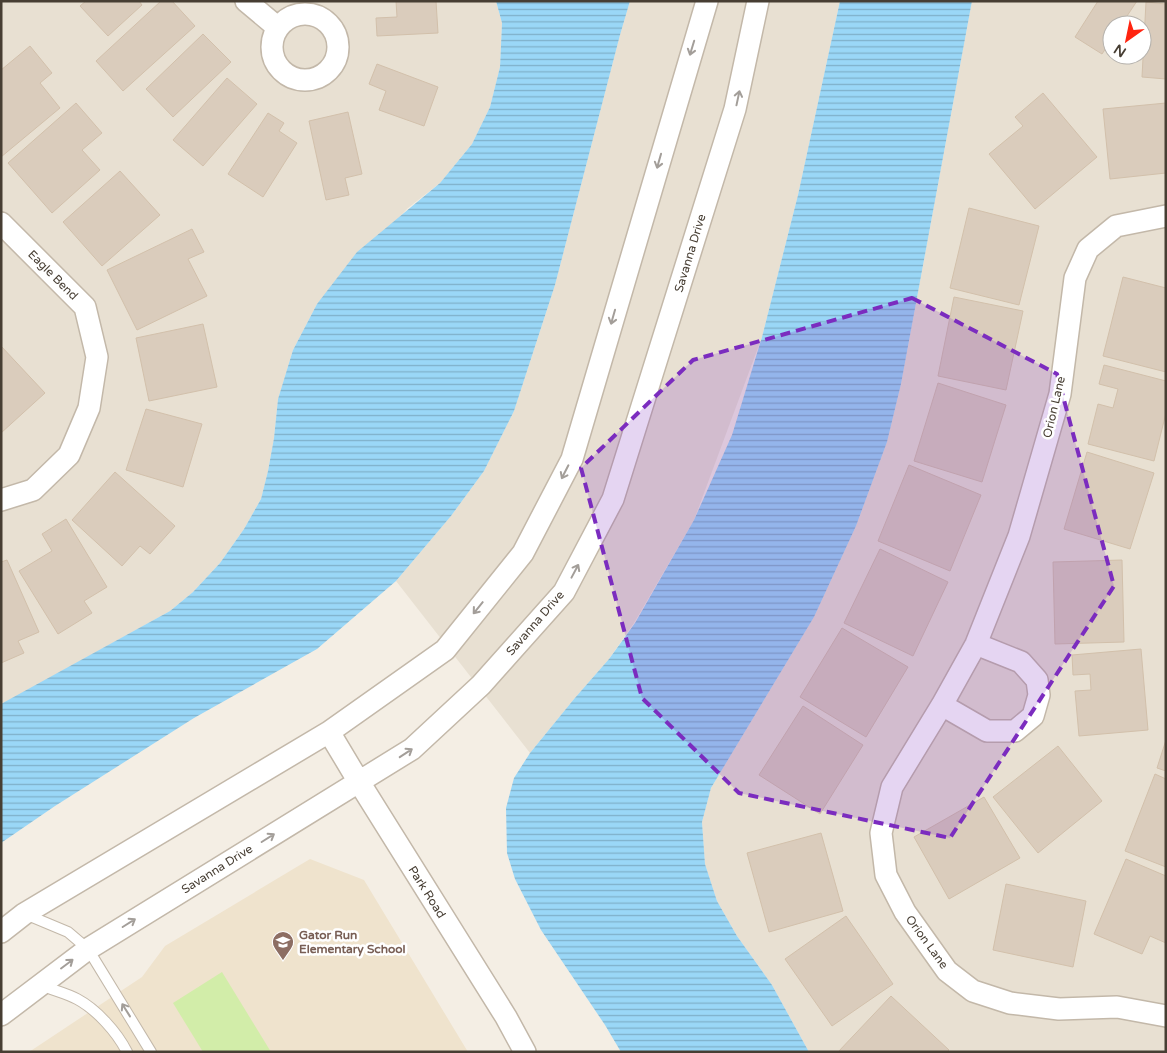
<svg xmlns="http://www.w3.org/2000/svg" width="1167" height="1053" font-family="'Varela Round',sans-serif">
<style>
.residential{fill:#e8e0d2;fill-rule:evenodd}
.education{fill:#efe3cd}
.pitch{fill:#d2eda9}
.water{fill:url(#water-rules)}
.building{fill:#daccbc;stroke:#d2c0ab}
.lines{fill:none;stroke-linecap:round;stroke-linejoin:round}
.lane-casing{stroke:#c3b8a9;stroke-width:12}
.street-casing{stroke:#c3b8a9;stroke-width:24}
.lane{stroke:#fff;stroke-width:10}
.street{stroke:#fff;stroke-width:21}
.oneway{stroke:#a39e99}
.marked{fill:#7b2cbf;fill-opacity:0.2;stroke:#7b2cbf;stroke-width:4;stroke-dasharray:10 6;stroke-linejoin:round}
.labels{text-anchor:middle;stroke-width:5;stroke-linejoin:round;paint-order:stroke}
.street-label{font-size:12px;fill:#473e33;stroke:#fff}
.education-label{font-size:12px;font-weight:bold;fill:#785e54;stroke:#fff;text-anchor:start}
</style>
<defs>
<pattern id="water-rules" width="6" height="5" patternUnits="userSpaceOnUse" patternTransform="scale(1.25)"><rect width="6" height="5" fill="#9ad7f7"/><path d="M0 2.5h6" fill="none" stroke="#7fb0c9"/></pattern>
</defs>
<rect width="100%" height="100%" fill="#f4eee4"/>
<path class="residential" d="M1,1H496L502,23L500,67L490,107L472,144L440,183L408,208L317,304L293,350L278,399L274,438L268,471L261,499L244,529L220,563L193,592L170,611L1,705Z
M630,1H840L798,195L762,337L694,520L634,623L609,659L574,699L530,753L396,581L451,516L484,471L514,411L555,285L620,35Z
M972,1H1166V1052H809L772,985L737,936L717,901L705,864L702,822L711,788L814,617L856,526L887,442L901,384ZM1112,25H1142V55H1112Z"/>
<path class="education" d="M310,859L364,880L468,1052H29L142,977L165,946Z"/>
<path class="pitch" d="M222,972L271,1052H203L173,1003Z"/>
<path class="water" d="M496,1H630L620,35L555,285L514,411L484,471L451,516L396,581L317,649L194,718L55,806L1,843V704L170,611L193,592L220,563L244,529L261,499L268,471L274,438L278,399L293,350L317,304L357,252L440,183L472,144L490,107L500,67L502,23Z
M840,1H972L901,384L887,442L856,526L814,617L711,788L702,822L705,864L717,901L737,936L772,985L809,1052H621L605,1025L541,930L515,879L507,853L506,808L514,778L530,753L574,699L609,659L635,623L694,520L732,435L762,337L798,195Z"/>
<path class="building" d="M86,1H139L142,5L108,36L80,6Z
M161,1H172L195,26L123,91L96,61Z
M396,1H436L438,33L377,36L376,18L397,17Z
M1098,1H1137L1121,25H1112V39L1102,54L1075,37Z
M1146,2L1166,4V79L1142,77Z
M203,34L231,62L173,117L146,89Z
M30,46L52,73L40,83L60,108L1,157V70Z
M377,64L438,87L424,126L379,110L386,91L369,84Z
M227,78L257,104L203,166L173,140Z
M1043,93L1097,157L1035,209L989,154L1023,126L1015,117Z
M76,103L102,133L82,150L100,170L52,213L8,163Z
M1166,103V173L1110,179L1103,109Z
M348,112L362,174L345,178L349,195L326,200L309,121Z
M268,113L284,123L279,131L297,143L263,197L228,174Z
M120,171L160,215L102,266L63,222Z
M969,208L1039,226L1019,305L950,288Z
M192,229L204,252L188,259L207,296L137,330L107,270Z
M1123,277L1166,288V372L1103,356Z
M954,297L1023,311L1006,390L938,376Z
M203,324L217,387L149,401L136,338Z
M1,346L45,393L1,433Z
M1104,365L1166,381V413L1154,461L1088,444L1098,404L1113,408L1118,389L1099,384Z
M938,383L1006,405L982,482L914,461Z
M146,409L202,424L183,487L126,470Z
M1087,452L1154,473L1130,549L1064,529Z
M909,465L981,495L950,571L878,541Z
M115,472L175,526L150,554L140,546L122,566L72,520Z
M66,519L107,587L84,601L92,613L58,634L19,571L52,551L42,534Z
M880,549L948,582L913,656L844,623Z
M7,560L39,632L18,641L24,653L1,663V562Z
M1122,560L1124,642L1055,644L1053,562Z
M842,628L908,667L866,737L800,697Z
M1141,649L1148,730L1079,736L1075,691L1091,690L1090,674L1073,675L1072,655Z
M803,706L863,745L820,814L759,775Z
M1166,740V771L1157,768Z
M1058,746L1102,801L1038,853L993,797Z
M1155,774L1166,779V867L1125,851Z
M984,797L1020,858L949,899L914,837Z
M821,833L843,911L769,932L747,853Z
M1126,859L1166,876V943L1150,936L1142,954L1094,934Z
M1006,884L1086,901L1073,967L993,950Z
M846,916L893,984L832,1026L785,959Z
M891,996L949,1050L947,1052H838Z"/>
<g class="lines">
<g class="lane-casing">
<path id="lane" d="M25,914L68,932L88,949L151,1052
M41,985C52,990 66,993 77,999C96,1009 117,1032 127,1052"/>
</g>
<g class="street-casing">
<path id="street" d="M246,1L277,27
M272 47a33 33 0 1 1 66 0a33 33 0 1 1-66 0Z
M1166,216L1116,226L1088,249L1075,278L1060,394L1019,536L976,644L942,705L892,787L881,833L886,875L905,912L947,971L973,991L1010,1003L1059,1009L1117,1007L1166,1016
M1,223L85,307L97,357L89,408L69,455L33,490L1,500
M942,705L987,731H1015L1033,716L1039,695L1037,680L1021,662L976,644
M329,732L359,782L506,1017L525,1052
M1,932L24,914L329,732L445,650L523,553L572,459L707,1
M1,1015L88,949L412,749L481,685L564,592L613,499L735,109L758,1"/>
</g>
<use href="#lane" class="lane"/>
<use href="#street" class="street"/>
</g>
<defs><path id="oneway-shaft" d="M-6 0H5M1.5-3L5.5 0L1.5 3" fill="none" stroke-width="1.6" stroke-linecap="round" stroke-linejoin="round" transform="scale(1.25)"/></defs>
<g class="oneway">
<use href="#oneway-shaft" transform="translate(692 48) rotate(107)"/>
<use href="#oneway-shaft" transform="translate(738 98) rotate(-78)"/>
<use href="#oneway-shaft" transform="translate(659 161) rotate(106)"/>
<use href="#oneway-shaft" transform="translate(613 317) rotate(106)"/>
<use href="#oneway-shaft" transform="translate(565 472) rotate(117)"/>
<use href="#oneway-shaft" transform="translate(575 571) rotate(-62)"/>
<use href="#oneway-shaft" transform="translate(478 608) rotate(129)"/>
<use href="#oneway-shaft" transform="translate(406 753) rotate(-33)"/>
<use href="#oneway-shaft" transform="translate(268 838) rotate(-32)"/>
<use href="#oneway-shaft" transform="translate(129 923) rotate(-32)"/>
<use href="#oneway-shaft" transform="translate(67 964) rotate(-37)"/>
<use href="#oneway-shaft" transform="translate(126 1010) rotate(-122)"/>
</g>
<path class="marked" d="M912,298L1057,374L1114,586L950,838L739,793L642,698L581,468L693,360Z"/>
<defs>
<g id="school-pin" transform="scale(1.125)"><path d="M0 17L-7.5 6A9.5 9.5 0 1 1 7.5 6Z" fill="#8d6e63" stroke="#fff"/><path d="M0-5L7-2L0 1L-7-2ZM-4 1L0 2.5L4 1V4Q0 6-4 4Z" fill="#fff"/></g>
</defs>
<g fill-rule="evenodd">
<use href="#school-pin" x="283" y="942"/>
</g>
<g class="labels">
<g class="street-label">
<text transform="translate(690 253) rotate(-73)" y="4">Savanna Drive</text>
<text transform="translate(53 275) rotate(45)" y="4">Eagle Bend</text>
<text transform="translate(1054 407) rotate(-77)" y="4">Orion Lane</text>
<text transform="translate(535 623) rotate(-49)" y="4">Savanna Drive</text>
<text transform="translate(217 869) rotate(-32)" y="4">Savanna Drive</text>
<text transform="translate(427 892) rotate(58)" y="4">Park Road</text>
<text transform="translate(927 942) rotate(54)" y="4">Orion Lane</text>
</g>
<g class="education-label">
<text x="299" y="939">Gator Run<tspan x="299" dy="14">Elementary School</tspan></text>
</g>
</g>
<rect width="1167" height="1053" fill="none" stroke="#473e33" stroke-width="5"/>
<g transform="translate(1127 40) rotate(213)"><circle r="24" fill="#ffffff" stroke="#b5b2ad"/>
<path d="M0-4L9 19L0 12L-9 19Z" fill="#ff2410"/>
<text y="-8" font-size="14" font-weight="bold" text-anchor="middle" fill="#473e33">N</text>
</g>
</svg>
